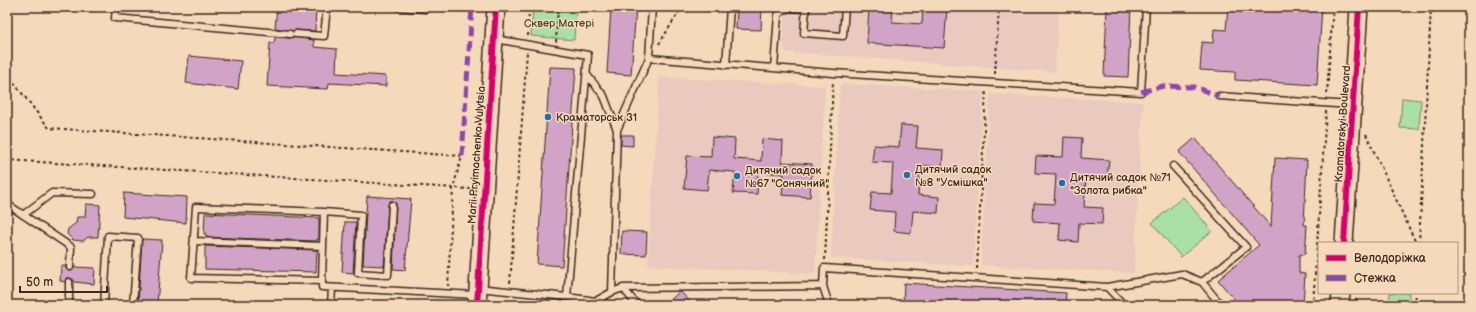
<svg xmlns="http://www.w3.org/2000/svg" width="1476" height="312" font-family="'Balsamiq Sans',sans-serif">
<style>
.built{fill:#eac9bf}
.green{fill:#a8e0a5;stroke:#728562}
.building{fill:#d1a4c7;stroke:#3b2a1e}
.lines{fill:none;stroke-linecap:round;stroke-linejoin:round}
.lane-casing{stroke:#3b2a1e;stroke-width:9}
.secondary-casing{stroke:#3b2a1e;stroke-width:20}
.path{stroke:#3b2a1e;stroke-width:2;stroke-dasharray:3 3;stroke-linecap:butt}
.lane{stroke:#f5d9bb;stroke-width:6}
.secondary{stroke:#f5d9bb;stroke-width:17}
.quiet{stroke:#8e44ad;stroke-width:5;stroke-dasharray:10 5;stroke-linecap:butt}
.cycleway-casing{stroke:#f5d9bb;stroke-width:8}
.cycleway{stroke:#d6006c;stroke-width:6}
.poi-dot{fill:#1f6fb2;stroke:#f5d9bb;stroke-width:1.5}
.labels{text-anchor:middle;stroke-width:3;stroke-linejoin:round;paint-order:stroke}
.park-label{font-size:11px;fill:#4b4532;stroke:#f5d9bb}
.poi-label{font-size:11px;fill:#3b2a1e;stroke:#f5d9bb;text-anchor:start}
.street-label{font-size:11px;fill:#3b2a1e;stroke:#f5d9bb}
</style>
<rect width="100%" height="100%" fill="#f5d9bb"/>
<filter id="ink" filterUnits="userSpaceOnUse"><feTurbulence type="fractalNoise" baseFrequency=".025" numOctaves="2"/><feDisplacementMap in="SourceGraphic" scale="8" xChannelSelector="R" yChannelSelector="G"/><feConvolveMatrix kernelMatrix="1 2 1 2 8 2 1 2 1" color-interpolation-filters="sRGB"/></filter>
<g filter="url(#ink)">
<path class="built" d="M786,7H1085V11H1058L1055,72L787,52L783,44Z
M659,77L825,86L815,274L648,265Z
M840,84L983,91L973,266L831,258Z
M990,94L1143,102L1134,273L981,265Z"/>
<path class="green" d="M533,7H576L574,40L531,36Z
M1402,98L1421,100L1419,129L1400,128Z
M1183,197L1212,231L1181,257L1152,223Z
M1390,293H1409V305H1389Z"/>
<path class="building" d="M277,7H316L315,31L296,30L293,31L275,28Z
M611,7H636L631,75L607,73Z
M737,7H762L761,30L736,29Z
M869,7H893L892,22L922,24L923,7H947L944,48L867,43Z
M1107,7H1131L1128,77L1104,76Z
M1228,7H1322L1317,85L1235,80V72L1200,70L1202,42L1213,43L1214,29L1226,30Z
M275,37L290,38L293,37L314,40V47L337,49L336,73L386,76V86L329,83L328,89L267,86L270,43H274Z
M189,56L241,61L238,89L186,83Z
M550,67L576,68L562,266L537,264Z
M901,125L918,126L916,148L943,150L942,167L920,165L918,195L939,197L938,213L913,211L911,233L894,231L895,212L870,210L872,192L891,193L893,163L872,162L874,145L899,147Z
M621,135H633V146L621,145Z
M712,137L735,139L734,159L761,161L762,139L783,141L782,162L812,164L810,197L782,195L784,174L758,172L757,194L733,193L735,172L709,170L707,190L684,188L687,156L711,157Z
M1064,137L1082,138L1081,158L1109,160L1107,178L1086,177L1084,207L1103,208L1102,224L1079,223L1078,242L1059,240L1060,223L1033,221L1034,203L1054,204L1056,174L1035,173L1036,156L1063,157Z
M1195,138L1271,227L1275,158L1307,160L1304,225H1307L1305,254L1299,255V273L1305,274L1303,305H1239L1218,280L1259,245L1179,152Z
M124,193L187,197L186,223L123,217Z
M367,196L411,199L405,270L393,269L396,205V203L393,201H390L388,205L384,266L363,265Z
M86,204L100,205L98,237H88L83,241L73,240L67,234L68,229L76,223L77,217H85Z
M205,213L319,218V239H317V241L206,237V234H204Z
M345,222H356L353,273L342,272Z
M622,231L647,232L646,255L621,254Z
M142,239L162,240L157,305H138Z
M205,246L317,250L316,272L205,269Z
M61,266H66V269L69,271H72L75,267L95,268L94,284L74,282L73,279L69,278H66L65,282L60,281Z
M904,283L1066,293L1065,305H903Z
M679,292H681L693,305H665Z"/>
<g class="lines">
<g class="lane-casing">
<path id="lane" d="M116,7L115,18L290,34
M398,7L425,9V7
M806,7L804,33L843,36L845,7
M296,34L324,36L327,7
M649,58L652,7
M726,65L730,7
M774,68L778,15C786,6 793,8 803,9L806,13
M587,75L604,96L617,130
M1219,96L1351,105
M1173,166L1246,247L1202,282
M7,204L71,247L70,267
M324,212L361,215L358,273L388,275L392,205
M23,215L52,193L93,194
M194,241L323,246
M322,281L191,278L196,207L324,212L322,281V287L476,295
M1107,287L1182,274L1202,282L1221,305
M478,288L567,297L588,55L495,39
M623,288L823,286
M612,292L617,130L649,58L833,73L1141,92L1146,7
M567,297L596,301L612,292L623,288L637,305
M67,305L69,304V282
M104,305L108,236L138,238L133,305
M331,305L332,288
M829,305L823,286L824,268L1107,287L1124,305"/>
</g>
<g class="secondary-casing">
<path id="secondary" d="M1344,243L1359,7
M477,305L496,7
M1340,305L1341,293"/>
</g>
<path class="path" d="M528,36L529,7
M556,42L558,7
M659,44L682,7
M995,74L999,7
M14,83L49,128L462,156L453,188L448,286
M1327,94L1333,7
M1366,134L1416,243
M7,160L471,189
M1419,243L1431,7
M825,260L833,81
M977,269L986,90
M510,283L527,52
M1355,299L1361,305
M509,305V300
M1313,305L1326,111
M1415,305L1416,293"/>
<use href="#lane" class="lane"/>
<use href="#secondary" class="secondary"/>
<path class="quiet" d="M1141,92L1163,86L1195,87L1219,96
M462,156L472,7"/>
<g class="cycleway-casing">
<path id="cycleway" d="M1344,243L1359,7
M477,305L496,7"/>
</g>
<use href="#cycleway" class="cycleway"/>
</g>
</g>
<g class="poi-dot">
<circle cx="548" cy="117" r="4"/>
<circle cx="907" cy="175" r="4"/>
<circle cx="737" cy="176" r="4"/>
<circle cx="1062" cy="183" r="4"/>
</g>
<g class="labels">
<g class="park-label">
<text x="559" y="27">Сквер Матері</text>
</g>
<g class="poi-label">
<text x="556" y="121">Краматорськ 31</text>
<text x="915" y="173">Дитячий садок<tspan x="915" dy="13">№8 "Усмішка"</tspan></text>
<text x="745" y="174">Дитячий садок<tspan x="745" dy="13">№67 "Сонячний"</tspan></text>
<text x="1070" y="181">Дитячий садок №71<tspan x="1070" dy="13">"Золота рибка"</tspan></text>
</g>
<g class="street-label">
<text transform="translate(1342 124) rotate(-86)" y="4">Kramatorskyi Boulevard</text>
<text transform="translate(476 155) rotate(-86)" y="4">Marii Pryimachenko Vulytsia</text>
</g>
</g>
<rect width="1476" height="312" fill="none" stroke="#f5d9bb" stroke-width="24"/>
<rect x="12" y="12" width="1452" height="288" fill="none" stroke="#3b2a1e" stroke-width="1.5" filter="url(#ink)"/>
<rect x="1318" y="242" width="140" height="52" fill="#f5d9bb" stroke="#ab937c"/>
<rect x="1326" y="255" width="20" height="6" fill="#d6006c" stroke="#ab937c"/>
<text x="1354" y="262" font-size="12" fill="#3b2a1e">Велодоріжка</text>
<rect x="1326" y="275" width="20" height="6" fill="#8e44ad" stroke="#ab937c"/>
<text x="1354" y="282" font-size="12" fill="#3b2a1e">Стежка</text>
<path d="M20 286v6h87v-6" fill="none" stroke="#3b2a1e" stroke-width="2"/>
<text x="26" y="286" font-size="12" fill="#3b2a1e" stroke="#f5d9bb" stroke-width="3" paint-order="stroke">50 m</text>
</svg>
